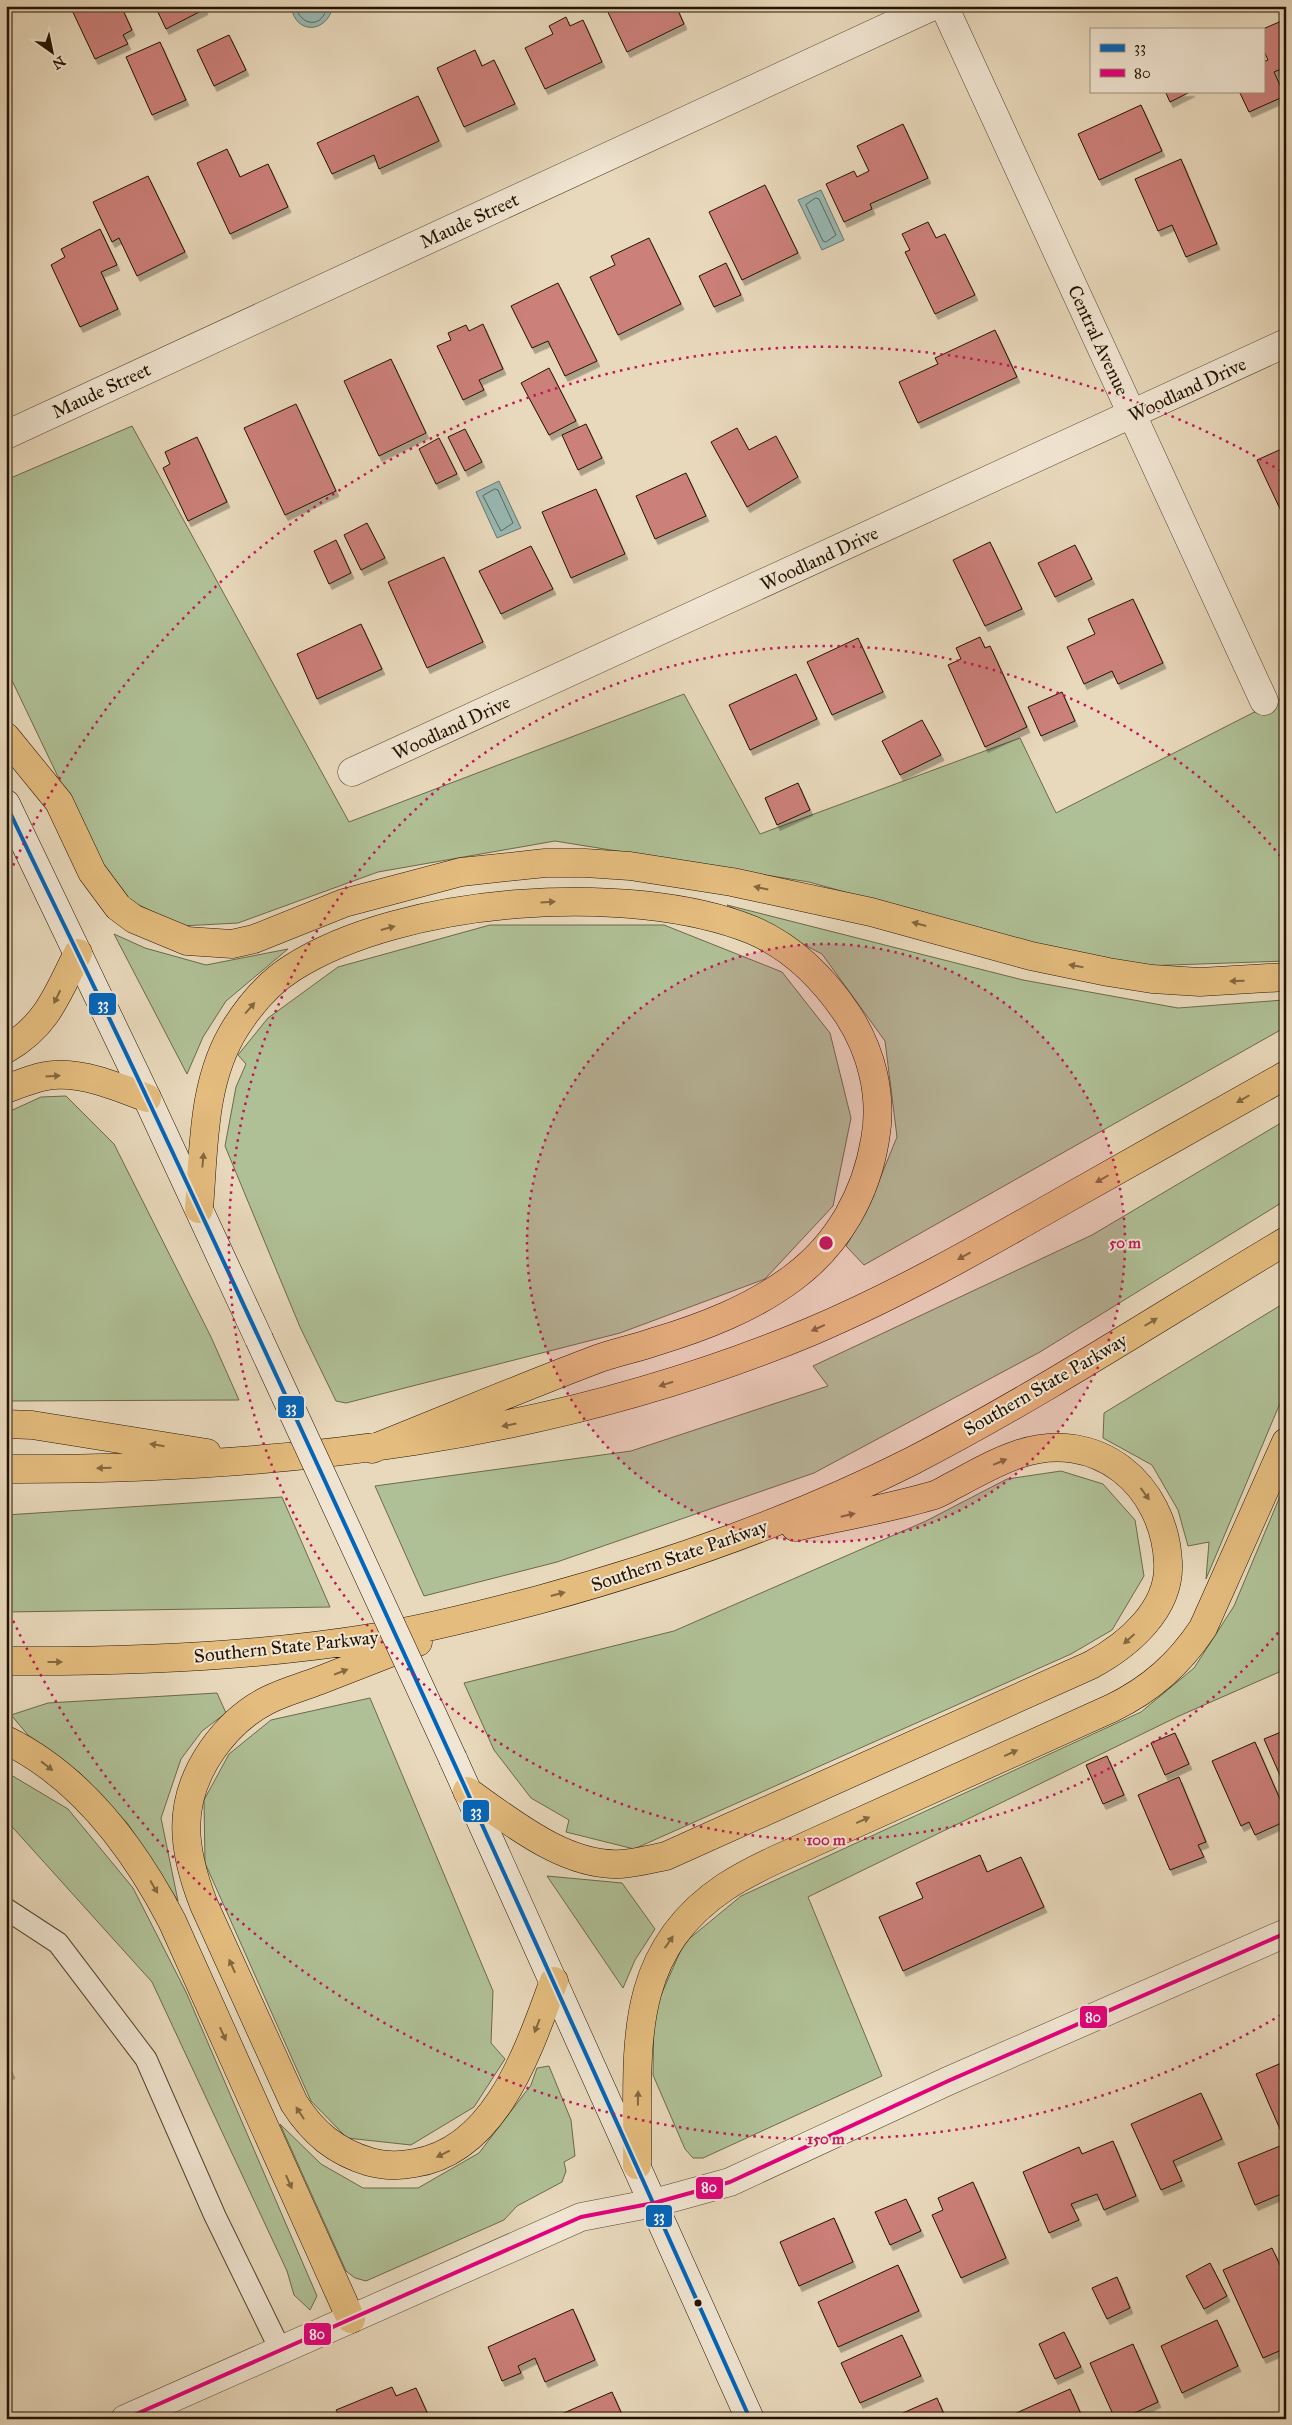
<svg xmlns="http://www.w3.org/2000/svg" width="1292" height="2425" font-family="'IM FELL Great Primer',serif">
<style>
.green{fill:#b0c096;stroke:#6a6a4b}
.water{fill:#98b9b5;stroke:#69776d}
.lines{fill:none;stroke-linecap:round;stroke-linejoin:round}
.shore{stroke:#5e665a;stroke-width:1}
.building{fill:#cc807a;stroke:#231300;filter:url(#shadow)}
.lane-casing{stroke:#54442f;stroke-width:23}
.street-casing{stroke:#54442f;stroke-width:29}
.secondary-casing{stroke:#231300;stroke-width:29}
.highway-casing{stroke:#231300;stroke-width:29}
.lane{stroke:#f1e6d3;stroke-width:21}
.street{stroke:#f1e6d3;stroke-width:28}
.secondary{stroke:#f1e6d3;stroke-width:28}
.highway{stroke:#e4bc7e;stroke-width:28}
.secondary-bridge-casing{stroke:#231300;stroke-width:29;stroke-linecap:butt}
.secondary-bridge{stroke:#f1e6d3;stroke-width:28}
.bus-1-casing{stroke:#f1e6d3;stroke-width:8}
.bus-2-casing{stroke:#f1e6d3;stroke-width:8}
.bus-1{stroke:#0065bd;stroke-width:4}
.bus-2{stroke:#e5007d;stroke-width:4}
.oneway{fill:#84683f}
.ring{fill:none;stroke:#c2185b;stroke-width:2.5;stroke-dasharray:2.5 5}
.bus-dot{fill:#231300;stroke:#f1e6d3;stroke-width:2}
.labels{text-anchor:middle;stroke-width:4;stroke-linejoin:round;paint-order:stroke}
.street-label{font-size:19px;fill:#231300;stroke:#f1e6d3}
.centre{fill:#c2185b;stroke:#f1e6d3;stroke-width:2.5}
.ring-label{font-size:15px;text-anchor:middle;font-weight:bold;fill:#c2185b;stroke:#f1e6d3;stroke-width:4;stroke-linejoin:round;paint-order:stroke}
.line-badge{stroke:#f1e6d3;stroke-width:2}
.badge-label{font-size:14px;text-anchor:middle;font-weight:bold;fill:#fff}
</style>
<defs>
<filter id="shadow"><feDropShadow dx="3" dy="5.5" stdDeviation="0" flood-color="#0004"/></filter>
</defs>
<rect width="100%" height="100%" fill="#e9d9bc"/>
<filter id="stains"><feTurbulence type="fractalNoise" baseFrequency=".004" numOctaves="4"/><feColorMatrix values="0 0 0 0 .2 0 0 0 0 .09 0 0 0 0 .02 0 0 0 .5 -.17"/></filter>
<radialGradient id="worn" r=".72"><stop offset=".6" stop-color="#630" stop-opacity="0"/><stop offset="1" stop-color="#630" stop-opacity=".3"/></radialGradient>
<path class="green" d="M132,426L349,822L684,694L760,834L1020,738L1056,813L1286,696V961L1114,967L809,882L555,841L378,872L238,923L181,926L131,901L94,852L6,668V480Z
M727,905L1023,980L1178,1008L1284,1000V1028L864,1265L846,1246L867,1210L897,1137L885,1041L822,954Z
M490,925H664L782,972L830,1033L851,1118L833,1206L765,1279L620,1333L346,1403L336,1401L300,1327L225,1146L236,1087L246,1064L238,1055L268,1018L338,967Z
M114,934L145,948L206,965L288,949L226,1001L203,1037L187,1074Z
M66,1096L114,1144L211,1337L239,1400L6,1401V1113L41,1097Z
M1286,1120V1200L1040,1352L814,1473L557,1562L424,1596L375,1486L631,1451L828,1386L813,1366L1092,1235Z
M1286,1302V1389L1206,1579L1209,1542L1188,1546L1178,1510L1152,1465L1103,1438L1104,1413Z
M1061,1471L1103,1484L1135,1520L1144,1576L1112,1630L1071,1654L634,1849L566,1832L569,1820L531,1798L494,1750L464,1683L674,1631L926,1521L1007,1479Z
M1286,1482V1669L1179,1716L808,1897L882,2076L703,2158H693L685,2149L653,2075L654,2011L684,1943L741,1896L1141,1712L1194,1668L1234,1606Z
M282,1497L330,1607L6,1612V1515Z
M217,1693L226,1713L202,1731L181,1759L161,1818L178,1901L128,1824L80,1773L28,1735L11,1715L48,1703Z
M370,1698L493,1991L491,2043L505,2059L474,2107L411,2145L347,2138L311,2101L205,1863L204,1800L229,1754L271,1720Z
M6,1772L68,1809L133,1888L186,1992L317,2296L310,2310L294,2295L287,2271L152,1982L6,1820Z
M547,1876L622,1883L655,1929L635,1960L623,1988Z
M549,2066L571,2120L575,2156L564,2162L566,2171L562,2182L517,2206L504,2220L366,2281L355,2278L346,2271L280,2124L321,2164L363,2188H418L479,2153L531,2085L537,2068Z"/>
<path class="water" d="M291,6H333C327,34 295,35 291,6Z
M821,190L844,240L822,250L798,200Z
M499,481L521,528L497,538L476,492Z"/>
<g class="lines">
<path class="shore" d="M295,6C301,27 323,29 327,6
M816,198L819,199L836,235L826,242L823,241L806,205Z
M495,489L498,490L513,523L501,531L483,496Z"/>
</g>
<path class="building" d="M70,6H121L132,30L123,35L128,44L95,59Z
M155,6H204L205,9L166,29Z
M610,6H676L684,24L627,52L606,8Z
M566,17L570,26L583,20L602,62L545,89L525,48L553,34L549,26Z
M1286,19V67L1274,72L1285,96L1249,112L1239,91H1263V62L1268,60L1263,49V29Z
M229,35L246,70L214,86L197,50Z
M160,42L186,100L152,115L126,57Z
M475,50L482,66L494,60L515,104L464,127L437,68Z
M1165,91H1192L1170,102Z
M418,96L439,141L379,169L374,155L332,174L317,143Z
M1141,105L1162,151L1099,180L1078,134Z
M903,124L928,178L870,204L872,209L844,222L826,184L854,171L857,177L869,171L857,146Z
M227,149L240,177L268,164L288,207L230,234L197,163Z
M1181,159L1217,244L1186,257L1172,225L1158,231L1135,179Z
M148,176L185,252L137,276L119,238L112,242L93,202Z
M765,185L798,253L742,280L709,212Z
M928,222L936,238L945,234L975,295L935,314L905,252L910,250L902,234Z
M100,229L117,265L101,272L118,309L80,327L51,265L65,257L61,249Z
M649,238L681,304L618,335L590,277L615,265L611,256Z
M726,263L741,295L714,307L699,276Z
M558,283L597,361L565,376L548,341L532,348L511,306Z
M483,324L503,369L479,380L484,390L463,400L437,346L451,340L448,333L466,325L469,331Z
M995,330L1017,377L918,423L899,382L938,364L935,358Z
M391,359L426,433L379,456L344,381Z
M549,368L576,421L549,435L521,383Z
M296,404L336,491L285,515L244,428Z
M586,424L602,458L578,470L562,435Z
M737,428L749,450L776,436L798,477L747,507L711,442Z
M465,429L482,462L465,471L448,437Z
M197,437L227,502L188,521L163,468L170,464L165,452Z
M439,438L457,474L436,484L419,449Z
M1286,447V509L1281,511L1257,460Z
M686,473L706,516L655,539L636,496Z
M596,489L625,554L571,578L542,512Z
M367,523L385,558L361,570L344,535Z
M336,540L351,573L329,584L314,551Z
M990,542L1022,609L985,626L953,560Z
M1075,545L1092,579L1055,597L1038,563Z
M531,546L553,589L501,614L479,571Z
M444,557L483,642L427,668L388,582Z
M1133,599L1163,663L1118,684L1112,671L1084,684L1067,647L1095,634L1088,619Z
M361,624L382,669L317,699L297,654Z
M980,637L985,648L990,646L1027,727L985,747L948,665L961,659L956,648Z
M858,638L883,692L832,715L807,662Z
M796,674L817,719L750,750L729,705Z
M1062,692L1075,721L1041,736L1028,707Z
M922,720L941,755L900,775L882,741Z
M798,783L810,810L777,825L765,798Z
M1286,1730V1789L1264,1739Z
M1175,1733L1189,1764L1165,1775L1151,1743Z
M1255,1742L1286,1813V1821L1255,1835L1249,1822L1241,1826L1212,1761Z
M1107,1756L1124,1795L1103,1804L1086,1765Z
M1179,1777L1206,1842L1198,1845L1204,1857L1170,1870L1138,1795Z
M980,1855L987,1872L1021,1857L1044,1907L903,1971L879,1917L923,1898L916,1883Z
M6,2060L12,2073L6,2076Z
M1286,2061V2135L1283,2136L1256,2074Z
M1201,2093L1222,2139L1173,2161L1182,2181L1161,2190L1131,2124Z
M1113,2141L1136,2196L1104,2210L1097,2194L1071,2204L1079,2220L1049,2233L1023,2172L1079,2147L1082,2154Z
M1280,2146L1286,2161V2192L1255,2205L1238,2163Z
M973,2182L1006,2258L961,2278L932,2215L943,2210L938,2198Z
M906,2199L921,2231L890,2245L875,2212Z
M834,2218L853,2262L799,2286L780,2242Z
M1272,2248L1286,2278V2348L1263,2358L1223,2270Z
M1210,2263L1227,2296L1204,2309L1186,2276Z
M898,2265L919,2311L838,2347L818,2302Z
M1117,2277L1130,2308L1107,2319L1092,2288Z
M573,2309L595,2360L545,2382L535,2358L518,2366L521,2373L502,2381L488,2347Z
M1217,2320L1238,2366L1182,2393L1161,2346Z
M1064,2332L1081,2367L1055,2379L1039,2344Z
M902,2335L921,2376L860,2403L841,2363Z
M1133,2344L1158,2402L1122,2419H1115L1090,2363Z
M392,2387L396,2396L416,2388L430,2419H341L336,2410Z
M1070,2389L1083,2419H1016L1014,2414Z
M612,2392L624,2419H550Z
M937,2398L946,2419H889Z"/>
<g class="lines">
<g class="lane-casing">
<path id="lane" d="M6,1909L58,1943L146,2059L215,2216L280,2349"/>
</g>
<g class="street-casing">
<path id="street" d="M944,6L1264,701
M6,435L933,6
M352,772L1286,343
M125,2419L581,2217L654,2203L730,2182L948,2081L1286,1933"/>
</g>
<g class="secondary-casing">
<path id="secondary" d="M6,804L147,1098L259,1339
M453,1759L750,2419"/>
</g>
<g class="highway-casing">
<path id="highway" d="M6,737L59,802L92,872L118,907L134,919L187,941L232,944L254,939L344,903L461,872L545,863H585L630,866L732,882L871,912L1031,956L1108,972L1152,979L1200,982L1286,977
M6,1049C47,1026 58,993 78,953
M6,1089C22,1083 38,1076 54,1075C86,1073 118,1087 147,1098
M199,1209C204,1148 202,1080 236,1027C250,1005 270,982 292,968C403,897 630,881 752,930C792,947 824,979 848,1015C872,1052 883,1097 875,1140C866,1194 839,1243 794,1277C753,1308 704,1327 654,1342C634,1349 612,1353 592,1361C518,1389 445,1420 372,1449
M6,1424L32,1425L207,1453
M6,1469C282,1470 553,1439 810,1332C897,1295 978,1249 1059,1203C1135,1160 1210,1118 1286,1075
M418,1642C385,1655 351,1668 318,1681C302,1687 284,1692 268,1700C246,1711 226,1730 212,1750C176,1802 182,1849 204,1905L294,2103C313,2133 336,2152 370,2162C385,2166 400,2166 415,2163C497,2150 529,2048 554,1981
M6,1661C129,1662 255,1657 377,1637C431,1628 485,1614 538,1600C666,1565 793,1521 912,1461C1040,1395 1162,1315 1286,1241
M6,1740C82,1777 134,1848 172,1921L351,2319
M467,1791C510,1821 565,1867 621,1864C636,1863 651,1859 666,1856L1091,1665C1128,1645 1171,1609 1168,1562C1164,1484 1097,1428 1019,1454C998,1461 978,1472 958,1483C949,1487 940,1494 931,1496C886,1509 840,1517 795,1527
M637,2165C639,2056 622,1956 725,1887C740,1877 758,1868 775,1860L1112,1708C1151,1689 1179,1664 1203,1628L1286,1442"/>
</g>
<use href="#lane" class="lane"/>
<use href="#street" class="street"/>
<use href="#secondary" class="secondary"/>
<use href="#highway" class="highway"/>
<g class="secondary-bridge-casing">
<path id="secondary-bridge" d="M259,1339L453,1759"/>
</g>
<use href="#secondary-bridge" class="secondary-bridge"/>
<g class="bus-1-casing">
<path id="bus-1" d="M6,804C53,904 103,1003 149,1102C354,1539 553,1979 750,2419"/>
</g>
<g class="bus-2-casing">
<path id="bus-2" d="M125,2419L581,2217L654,2203L730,2182L948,2081L1286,1933"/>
</g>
<use href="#bus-1" class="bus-1"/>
<use href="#bus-2" class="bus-2"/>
</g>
<defs><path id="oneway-solid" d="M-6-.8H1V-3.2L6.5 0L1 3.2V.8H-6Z" transform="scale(1.25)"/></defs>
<g class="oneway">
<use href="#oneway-solid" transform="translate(761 888) rotate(-168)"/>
<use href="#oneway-solid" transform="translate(548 902) rotate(-3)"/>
<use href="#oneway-solid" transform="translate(919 924) rotate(-165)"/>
<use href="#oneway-solid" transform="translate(388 928) rotate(-15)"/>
<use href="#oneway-solid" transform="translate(1076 966) rotate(-170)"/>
<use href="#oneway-solid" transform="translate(1237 981) rotate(178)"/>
<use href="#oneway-solid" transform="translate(57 997) rotate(116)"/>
<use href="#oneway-solid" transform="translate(250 1008) rotate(-49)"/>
<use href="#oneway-solid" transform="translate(53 1076) rotate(-4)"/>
<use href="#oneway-solid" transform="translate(1243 1099) rotate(150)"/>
<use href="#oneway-solid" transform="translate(203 1160) rotate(-85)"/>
<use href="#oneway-solid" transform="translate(1102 1179) rotate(150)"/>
<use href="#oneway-solid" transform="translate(964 1256) rotate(151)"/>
<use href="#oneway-solid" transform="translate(1151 1322) rotate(-31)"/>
<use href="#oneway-solid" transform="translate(818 1328) rotate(156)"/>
<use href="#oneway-solid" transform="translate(666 1384) rotate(163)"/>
<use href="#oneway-solid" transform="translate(509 1425) rotate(169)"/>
<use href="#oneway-solid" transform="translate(157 1445) rotate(-171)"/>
<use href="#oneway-solid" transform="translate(1000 1462) rotate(-23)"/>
<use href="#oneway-solid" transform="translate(104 1468) rotate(178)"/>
<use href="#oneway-solid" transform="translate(1145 1494) rotate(54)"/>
<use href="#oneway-solid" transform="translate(848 1515) rotate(-13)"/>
<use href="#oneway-solid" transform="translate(558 1594) rotate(-15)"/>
<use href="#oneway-solid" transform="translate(1129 1639) rotate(138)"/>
<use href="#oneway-solid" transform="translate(55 1662)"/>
<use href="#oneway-solid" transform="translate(341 1672) rotate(-21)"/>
<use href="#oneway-solid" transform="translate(1011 1753) rotate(-24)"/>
<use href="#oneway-solid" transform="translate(47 1766) rotate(38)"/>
<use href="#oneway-solid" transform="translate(863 1820) rotate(-24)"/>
<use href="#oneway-solid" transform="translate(154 1887) rotate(60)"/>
<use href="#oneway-solid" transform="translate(669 1942) rotate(-55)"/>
<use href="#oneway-solid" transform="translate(232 1966) rotate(-114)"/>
<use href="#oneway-solid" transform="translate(537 2026) rotate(111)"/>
<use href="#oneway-solid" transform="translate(223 2034) rotate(66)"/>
<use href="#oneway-solid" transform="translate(638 2098) rotate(-89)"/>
<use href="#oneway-solid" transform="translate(300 2113) rotate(-123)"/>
<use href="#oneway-solid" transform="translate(443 2154) rotate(154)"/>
<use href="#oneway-solid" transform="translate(289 2182) rotate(66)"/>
</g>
<circle cx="826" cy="1243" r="299" fill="#c2185b" fill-opacity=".12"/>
<g class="ring">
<circle cx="826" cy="1243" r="299"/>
<path d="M1283 1627A597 597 0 1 1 1283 859"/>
<path d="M1281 2015A896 896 0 0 1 7 1607M7 879A896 896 0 0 1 1281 471"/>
</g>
<circle class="bus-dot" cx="698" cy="2303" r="4.5"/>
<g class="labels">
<g class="street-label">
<text transform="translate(469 220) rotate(-25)" y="7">Maude Street</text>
<text transform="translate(1099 340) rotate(65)" y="7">Central Avenue</text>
<text transform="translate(1187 389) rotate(-25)" y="7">Woodland Drive</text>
<text transform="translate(101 390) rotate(-25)" y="7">Maude Street</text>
<text transform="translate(819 558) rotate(-25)" y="7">Woodland Drive</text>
<text transform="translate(451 727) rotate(-25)" y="7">Woodland Drive</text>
<text transform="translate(1045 1384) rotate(-30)" y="7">Southern State Parkway</text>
<text transform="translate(679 1555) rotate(-19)" y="7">Southern State Parkway</text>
<text transform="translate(286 1646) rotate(-6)" y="7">Southern State Parkway</text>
</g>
</g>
<circle cx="826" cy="1243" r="8" class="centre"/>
<g class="ring-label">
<text x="1125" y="1248">50 m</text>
<text x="826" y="1845">100 m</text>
<text x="826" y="2144">150 m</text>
</g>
<g class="line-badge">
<rect x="88" y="992" width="29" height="24" rx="5" fill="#0065bd"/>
<rect x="277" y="1395" width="28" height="24" rx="5" fill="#0065bd"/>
<rect x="462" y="1799" width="28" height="24" rx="5" fill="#0065bd"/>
<rect x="1079" y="2005" width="29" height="24" rx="5" fill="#e5007d"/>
<rect x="695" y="2176" width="29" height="24" rx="5" fill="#e5007d"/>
<rect x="645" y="2204" width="28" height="24" rx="5" fill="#0065bd"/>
<rect x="303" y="2322" width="29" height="24" rx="5" fill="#e5007d"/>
</g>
<g class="badge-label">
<text x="103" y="1009">33</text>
<text x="291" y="1412">33</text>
<text x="476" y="1816">33</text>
<text x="1093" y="2022">80</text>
<text x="709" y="2192">80</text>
<text x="659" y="2221">33</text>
<text x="317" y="2339">80</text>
</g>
<rect width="1292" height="2425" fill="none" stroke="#e9d9bc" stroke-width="25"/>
<rect x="8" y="8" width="1277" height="2410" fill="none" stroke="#231300" stroke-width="2.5"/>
<rect x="12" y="12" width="1267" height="2400" fill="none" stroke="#231300"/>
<rect x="1090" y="28" width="175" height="65" fill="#f1e6d3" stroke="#9f927f"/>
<rect x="1100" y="44" width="25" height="8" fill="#0065bd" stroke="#9f927f"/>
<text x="1134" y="52" font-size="15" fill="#231300">33</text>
<rect x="1100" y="69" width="25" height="8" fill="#e5007d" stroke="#9f927f"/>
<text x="1134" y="78" font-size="15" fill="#231300">80</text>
<g transform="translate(52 52) rotate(147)" stroke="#f1e6d3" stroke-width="4" paint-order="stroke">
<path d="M0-4L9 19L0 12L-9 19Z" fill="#231300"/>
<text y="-8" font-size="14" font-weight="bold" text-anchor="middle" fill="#231300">N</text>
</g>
<rect width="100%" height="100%" filter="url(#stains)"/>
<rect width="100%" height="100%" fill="url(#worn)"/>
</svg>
